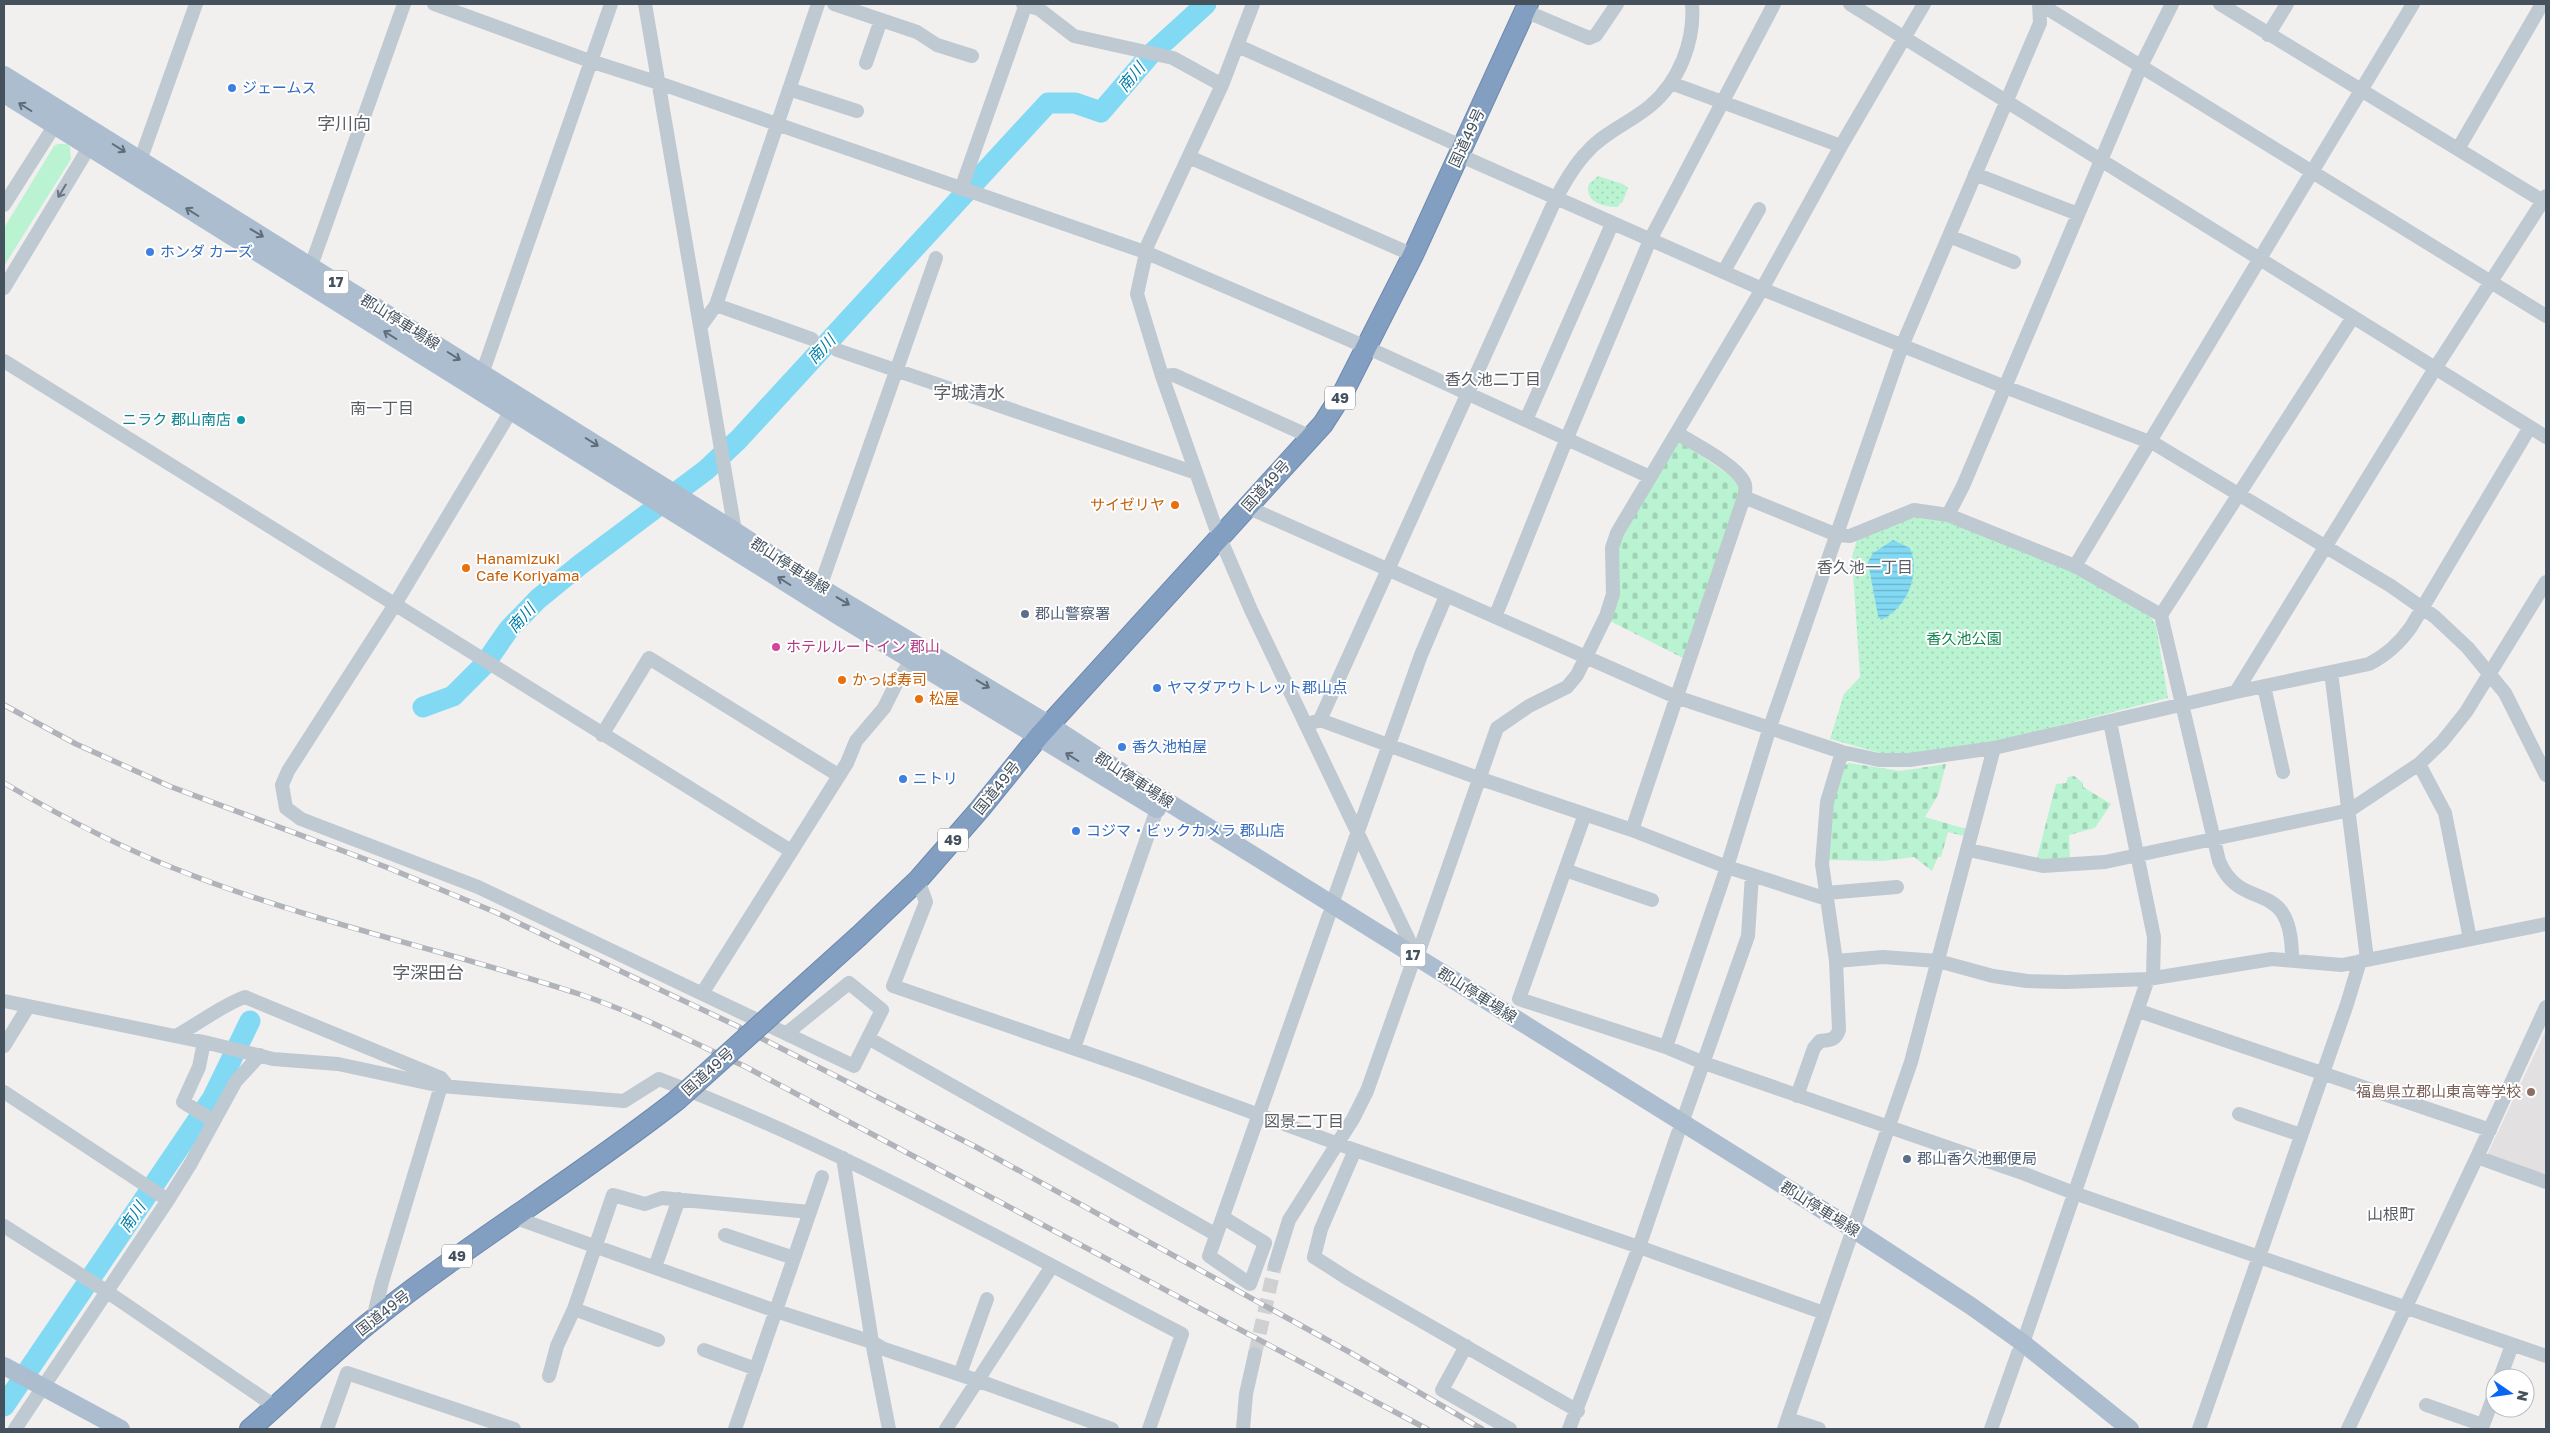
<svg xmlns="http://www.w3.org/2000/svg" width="2550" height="1433" font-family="'Golos Text','Noto Sans JP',sans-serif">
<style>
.education{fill:#e3e0e1}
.grass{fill:#b9f3d1}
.cemetery{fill:url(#cemetery-stones)}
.park{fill:url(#park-dots)}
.water{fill:url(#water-rules)}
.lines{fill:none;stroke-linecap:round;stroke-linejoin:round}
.river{stroke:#82d9f4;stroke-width:21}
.minor-tunnel{stroke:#cfd0d2;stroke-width:14;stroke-dasharray:14 7;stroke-linecap:butt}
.highway-casing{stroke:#6d8aae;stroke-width:22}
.minor{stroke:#bec9d2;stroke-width:14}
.major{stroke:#acbdd0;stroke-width:18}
.highway{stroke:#829fc2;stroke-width:20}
.rail-casing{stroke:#b0b4ba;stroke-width:5.5}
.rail{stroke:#fff;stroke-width:4;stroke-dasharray:11;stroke-linecap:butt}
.highway-bridge-casing{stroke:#6d8aae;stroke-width:22;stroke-linecap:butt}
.highway-bridge{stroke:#829fc2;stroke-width:20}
.oneway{stroke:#5f6d7a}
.oneway2{stroke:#697681}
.shop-dot{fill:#3f7fe0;stroke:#fff;stroke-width:2}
.culture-dot{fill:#0f9aa8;stroke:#fff;stroke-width:2}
.food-dot{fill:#e8710a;stroke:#fff;stroke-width:2}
.service-dot{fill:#5c6f8a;stroke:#fff;stroke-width:2}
.hotel-dot{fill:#d1479c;stroke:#fff;stroke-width:2}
.education-dot{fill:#8d6e63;stroke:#fff;stroke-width:2}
.labels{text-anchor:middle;stroke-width:4;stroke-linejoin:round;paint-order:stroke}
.shield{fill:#fff;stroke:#7d868e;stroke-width:1}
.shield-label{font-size:14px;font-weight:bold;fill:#45525e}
.shop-label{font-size:15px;fill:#366cbe;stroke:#fff;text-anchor:start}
.street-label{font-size:15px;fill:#45525e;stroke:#fff}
.culture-label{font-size:15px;fill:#0d838f;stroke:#fff;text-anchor:end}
.food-label{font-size:15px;fill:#c56008;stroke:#fff;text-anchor:start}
.service-label{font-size:15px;fill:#4e5e75;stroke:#fff;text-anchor:start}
.park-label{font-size:15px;fill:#0e874e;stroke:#fff}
.hotel-label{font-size:15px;fill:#b23c85;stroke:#fff;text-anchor:start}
.education-label{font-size:15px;fill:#785e54;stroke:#fff;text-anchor:end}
.water-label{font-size:16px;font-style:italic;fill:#027ea6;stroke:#fff}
.neighbourhood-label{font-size:16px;fill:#5b5f65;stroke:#fff}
.quarter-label{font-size:18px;fill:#5b5f65;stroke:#fff}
</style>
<defs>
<pattern id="cemetery-stones" width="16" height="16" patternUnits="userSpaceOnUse" patternTransform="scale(1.25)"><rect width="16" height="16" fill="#b9f3d1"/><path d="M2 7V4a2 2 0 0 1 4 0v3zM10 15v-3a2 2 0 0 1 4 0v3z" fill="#a0d2b6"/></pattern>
<pattern id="park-dots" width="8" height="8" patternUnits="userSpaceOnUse" patternTransform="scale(1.25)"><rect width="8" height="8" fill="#b9f3d1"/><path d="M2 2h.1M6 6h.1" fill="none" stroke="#a0d2b6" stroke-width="1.8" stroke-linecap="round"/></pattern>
<pattern id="water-rules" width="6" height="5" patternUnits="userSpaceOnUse" patternTransform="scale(1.25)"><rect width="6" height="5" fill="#82d9f4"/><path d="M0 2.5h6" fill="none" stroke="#6cb3c9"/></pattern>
</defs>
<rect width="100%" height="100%" fill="#f2efef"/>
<path class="education" d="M2546,1030V1176L2487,1155Z"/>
<path class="grass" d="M58,144H67L70,147L71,159L4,266V228L54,146Z"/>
<path class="cemetery" d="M1677,440L1737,480L1741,488L1683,658L1608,620L1616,550L1621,536Z
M1849,763L1900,771L1946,764L1938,795L1925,817L1966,829L1964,836L1948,832L1941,857H1938L1932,871L1914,857L1883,861L1826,860L1834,790L1842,767Z
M2074,776L2083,783V787L2111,804L2095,828L2069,835L2070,862L2037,858L2056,784L2066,783L2068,777Z"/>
<path class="park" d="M1598,176L1623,184L1628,188L1623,201L1617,207C1603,207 1584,202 1589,184Z
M1929,515L2063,564L2146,610L2156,625L2168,698L2002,740L1919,754H1884L1830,739L1844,694L1860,677L1852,557L1857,539L1904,517Z"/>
<path class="water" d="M1893,540L1910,548C1921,574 1907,608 1881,620L1878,616L1868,562L1873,553Z"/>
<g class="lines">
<path class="river" d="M423,707L453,696L484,665L509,629L538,599L581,564L706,470L738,440L1048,103H1075L1101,112L1150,55L1206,4
M4,1406L212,1099L250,1021"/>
<path class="minor-tunnel" d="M1255,1354L1275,1265"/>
<g class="highway-casing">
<path id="highway" d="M859,936L918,880L980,809L1039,736L1323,424L1344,391L1413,255L1528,4
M250,1429C292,1393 331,1353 374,1319C472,1241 579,1177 677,1100"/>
</g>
<path class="minor" d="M434,4L590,61L659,83L1145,252L1366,347L1650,477
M645,4L735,531L732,537
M834,4L917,32L937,45L972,56
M1023,4L1039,9L1074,36L1173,58L1222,85
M1253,4L1222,85L1148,244L1137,294L1162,376L1215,526L1251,610L1417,957L1411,967L1367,1091L1353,1119L1289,1220L1275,1265
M1850,4L2546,437
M2040,4L2546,316
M2220,4L2546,203
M1525,11L1589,38L1596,35L1617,4
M2268,35L2287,4
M1238,46L1463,147
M866,63L881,20
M1671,83L1841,146
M789,89L857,111
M2458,149L2542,4
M1459,155L1762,289L2005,387L2155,444L2391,586L2435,617L2468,648L2505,693L2546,775
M1189,157L1413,255
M140,161L196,4
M1975,174L2078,214
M961,189L1026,4
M4,205L60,117
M1949,236L2014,262
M311,266L404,4
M1724,271L1759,209
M4,288L94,139
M716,305L812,339
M701,326L716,305L818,4
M837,350L1196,473
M4,361L791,851
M482,374L611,4
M1162,376L1174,375L1311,437
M511,411L394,606L288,771L282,785L286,808L301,819L478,887L854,1066L882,1010L849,983L787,1033
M1526,420L1612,224
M1677,433C1694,444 1735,464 1744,482C1747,487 1745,492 1744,497
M1247,507L1676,697L1842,752L1879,760H1909L1994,748L2236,692L2369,664C2387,655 2399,644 2411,627L2530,427
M1948,515L1963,486L2141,66L2172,4
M2075,566L2413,4
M820,587L936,258
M1495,617L1567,438L1650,240L1774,4
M2331,672L2367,959
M2264,686L2283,772
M2236,692L2436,367L2546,196
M1320,720L1556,198C1565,182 1575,164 1588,151C1605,132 1631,122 1650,106C1679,82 1695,41 1692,4
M2110,722L2154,937L2153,978
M1311,723L1320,720L1481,779L1632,830L1727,867L1827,899
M602,735L649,658L838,775
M2419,764L2445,813L2470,939
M1585,814L1519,999L1666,1047L1704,1063L2025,1174L2074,1193L2546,1356
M1632,830L1744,497L1837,535L1850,536L1914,510L1948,515L2075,566L2161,615
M1969,850L2043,866L2105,862L2350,810L2419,764L2442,742L2466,712L2546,582
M1565,870L1652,900
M918,880L926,902L893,986L1142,1072L1355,1150L1639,1247L1824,1313
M1826,893L1897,887
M1332,904L1421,655L1446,596
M1417,957L1497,728L1529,706L1567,687L1577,675L1606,616L1613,594L1612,548L1617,533L1762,289L1841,146L1924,4
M1836,961L1883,957L1938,961L1993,976L2027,981L2066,982L2148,979L2272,959L2342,965L2546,924
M2292,961C2293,873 2242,916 2219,861L2161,615L2353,317
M703,992L847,763L856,741L884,708L898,680L912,660
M4,1001L204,1042L273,1059L338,1064L441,1086L624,1101L659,1079C840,1147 1010,1245 1182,1334L1149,1429
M2139,1011L2490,1130
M176,1036C198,1024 222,1005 245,997L441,1078L446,1084
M868,1038L1215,1234
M204,1042L199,1067L183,1102L214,1121
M4,1046L28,1007
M1666,1047L1727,867L1770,727L1902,346L2040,23L2039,4
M1074,1048L1157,809L1163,800
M4,1092L168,1200
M1797,1096L1814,1048L1820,1041C1830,1040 1836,1040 1839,1030L1836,961L1822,864L1827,802L1842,752
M2239,1114L2301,1135
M1682,1123L1748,936L1752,875
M1355,1150L1321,1229L1314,1257L1350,1280L1578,1411
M2477,1157L2546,1007
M843,1158L872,1342L889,1429
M513,1217L776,1311L872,1342L884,1349L979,1381L1112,1429
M1224,1218L1265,1243L1250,1284L1209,1256L1329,915
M4,1226L106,1291L276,1407
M725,1235L794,1258
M655,1267L679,1199
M574,1309L658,1340
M373,1319L382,1282L441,1086
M2023,1343L2148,979
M1466,1346L1442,1390L1510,1429
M704,1350L756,1369
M960,1374L987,1299
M549,1376L557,1346L574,1309L613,1195L645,1204L662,1198L810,1212
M2500,1378L2512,1345
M2426,1405L2483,1425L2495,1393
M1788,1419L1819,1429
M15,1429L168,1200L191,1163L236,1081L260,1055
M327,1429L347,1373L514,1429
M735,1429L822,1177
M946,1429L1052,1266
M1243,1429L1246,1394L1255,1354
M1569,1429L1639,1247L1678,1133
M1784,1429L1911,1062L1994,748
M1991,1429L2018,1353
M2199,1429L2347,1004L2360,961
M2348,1429L2477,1157L2546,1182"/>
<path class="major" d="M4,75L735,531L820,587L1050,725L1163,799L1853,1229L1971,1306L2023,1343L2130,1429
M4,94L842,618L1157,809
M4,1366L121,1429"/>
<use href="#highway" class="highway"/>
<g class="rail-casing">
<path id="rail" d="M4,705L76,744L169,786L386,867L495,912L735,1025L976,1147L1351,1353L1482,1429
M4,783C65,819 127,851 194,876C319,924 452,952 579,994C636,1013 690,1041 744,1066L1427,1429"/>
</g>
<use href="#rail" class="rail"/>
<g class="highway-bridge-casing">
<path id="highway-bridge" d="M677,1100L859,936"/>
</g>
<use href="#highway-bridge" class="highway-bridge"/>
</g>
<defs><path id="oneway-shaft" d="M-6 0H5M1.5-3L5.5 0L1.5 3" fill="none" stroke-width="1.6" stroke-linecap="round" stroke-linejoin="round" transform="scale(1.25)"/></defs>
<g class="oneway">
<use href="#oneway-shaft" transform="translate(25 107) rotate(-148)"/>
<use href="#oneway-shaft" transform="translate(119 148) rotate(32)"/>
<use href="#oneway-shaft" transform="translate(192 212) rotate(-148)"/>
<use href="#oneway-shaft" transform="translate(257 233) rotate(31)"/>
<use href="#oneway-shaft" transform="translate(390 335) rotate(-148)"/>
<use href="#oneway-shaft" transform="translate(454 356) rotate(32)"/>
<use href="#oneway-shaft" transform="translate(592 442) rotate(32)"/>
<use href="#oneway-shaft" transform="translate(784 581) rotate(-148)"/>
<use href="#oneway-shaft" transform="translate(843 601) rotate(31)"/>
<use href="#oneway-shaft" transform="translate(983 684) rotate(31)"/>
<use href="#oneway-shaft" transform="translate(1072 757) rotate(-148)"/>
</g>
<use class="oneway2" href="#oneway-shaft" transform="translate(62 191) rotate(121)"/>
<g class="shop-dot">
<circle cx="232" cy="88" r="5"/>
<circle cx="150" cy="252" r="5"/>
<circle cx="1157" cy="688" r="5"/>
<circle cx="1122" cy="747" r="5"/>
<circle cx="903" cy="779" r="5"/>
<circle cx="1076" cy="831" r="5"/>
</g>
<circle class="culture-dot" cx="241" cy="420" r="5"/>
<g class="food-dot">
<circle cx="1175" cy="505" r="5"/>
<circle cx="466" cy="568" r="5"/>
<circle cx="842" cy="680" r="5"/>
<circle cx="919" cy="699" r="5"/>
</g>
<g class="service-dot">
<circle cx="1025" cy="614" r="5"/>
<circle cx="1907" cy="1159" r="5"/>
</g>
<circle class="hotel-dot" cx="776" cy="647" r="5"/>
<circle class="education-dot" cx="2531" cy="1092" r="5"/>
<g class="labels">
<g class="shield">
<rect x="323.5" y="270.5" width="25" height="23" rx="4"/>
<rect x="1325" y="386.5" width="30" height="23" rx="4"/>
<rect x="938" y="828.5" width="30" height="23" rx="4"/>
<rect x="1400.5" y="943.5" width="25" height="23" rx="4"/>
<rect x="442" y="1244.5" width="30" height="23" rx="4"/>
</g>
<g class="shield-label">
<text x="336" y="287">17</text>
<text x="1340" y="403">49</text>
<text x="953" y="845">49</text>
<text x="1413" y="960">17</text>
<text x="457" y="1261">49</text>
</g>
<g class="shop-label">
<text x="242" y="93">ジェームス</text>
<text x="160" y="257">ホンダ カーズ</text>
<text x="1167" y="693">ヤマダアウトレット郡山点</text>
<text x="1132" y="752">香久池柏屋</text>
<text x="913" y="784">ニトリ</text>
<text x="1086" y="836">コジマ・ビックカメラ 郡山店</text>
</g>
<g class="street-label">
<text transform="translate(1467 138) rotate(-65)" y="5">国道49号</text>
<text transform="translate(400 322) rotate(32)" y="5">郡山停車場線</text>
<text transform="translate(1266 486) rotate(-48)" y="5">国道49号</text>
<text transform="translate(790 566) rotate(33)" y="5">郡山停車場線</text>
<text transform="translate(1134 780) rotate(33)" y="5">郡山停車場線</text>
<text transform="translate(997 788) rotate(-51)" y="5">国道49号</text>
<text transform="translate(1477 995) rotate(32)" y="5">郡山停車場線</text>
<text transform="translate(708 1072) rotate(-42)" y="5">国道49号</text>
<text transform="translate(1820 1209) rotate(32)" y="5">郡山停車場線</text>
<text transform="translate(383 1313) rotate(-38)" y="5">国道49号</text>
</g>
<g class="culture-label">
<text x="231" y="425">ニラク 郡山南店</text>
</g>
<g class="food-label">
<text x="1165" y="510" text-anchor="end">サイゼリヤ</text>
<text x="476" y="564">Hanamizuki<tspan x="476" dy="17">Cafe Koriyama</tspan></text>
<text x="852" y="685">かっぱ寿司</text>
<text x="929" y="704">松屋</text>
</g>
<g class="service-label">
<text x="1035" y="619">郡山警察署</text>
<text x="1917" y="1164">郡山香久池郵便局</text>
</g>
<g class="park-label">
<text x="1964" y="644">香久池公園</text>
</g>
<g class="hotel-label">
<text x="786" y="652">ホテルルートイン 郡山</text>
</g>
<g class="education-label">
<text x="2521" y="1097">福島県立郡山東高等学校</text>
</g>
<g class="water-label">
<text transform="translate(1131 77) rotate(-50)" y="6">南川</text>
<text transform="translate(821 349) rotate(-47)" y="6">南川</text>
<text transform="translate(521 618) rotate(-48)" y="6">南川</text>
<text transform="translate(132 1217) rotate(-56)" y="6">南川</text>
</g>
<g class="neighbourhood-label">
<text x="1493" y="385">香久池二丁目</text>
<text x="382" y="414">南一丁目</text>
<text x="1865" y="573">香久池一丁目</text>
<text x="1304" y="1127">図景二丁目</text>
<text x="2391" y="1220">山根町</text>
</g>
<g class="quarter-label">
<text x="344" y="130">字川向</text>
<text x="969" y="399">字城清水</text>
<text x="428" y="979">字深田台</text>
</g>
</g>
<rect width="2550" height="1433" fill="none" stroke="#45525e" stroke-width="10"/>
<g transform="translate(2510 1393) rotate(103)"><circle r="24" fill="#ffffff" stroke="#b5babf"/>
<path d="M0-4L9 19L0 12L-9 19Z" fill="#0867f2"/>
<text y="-8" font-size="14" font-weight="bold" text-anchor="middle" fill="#45525e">N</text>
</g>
</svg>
